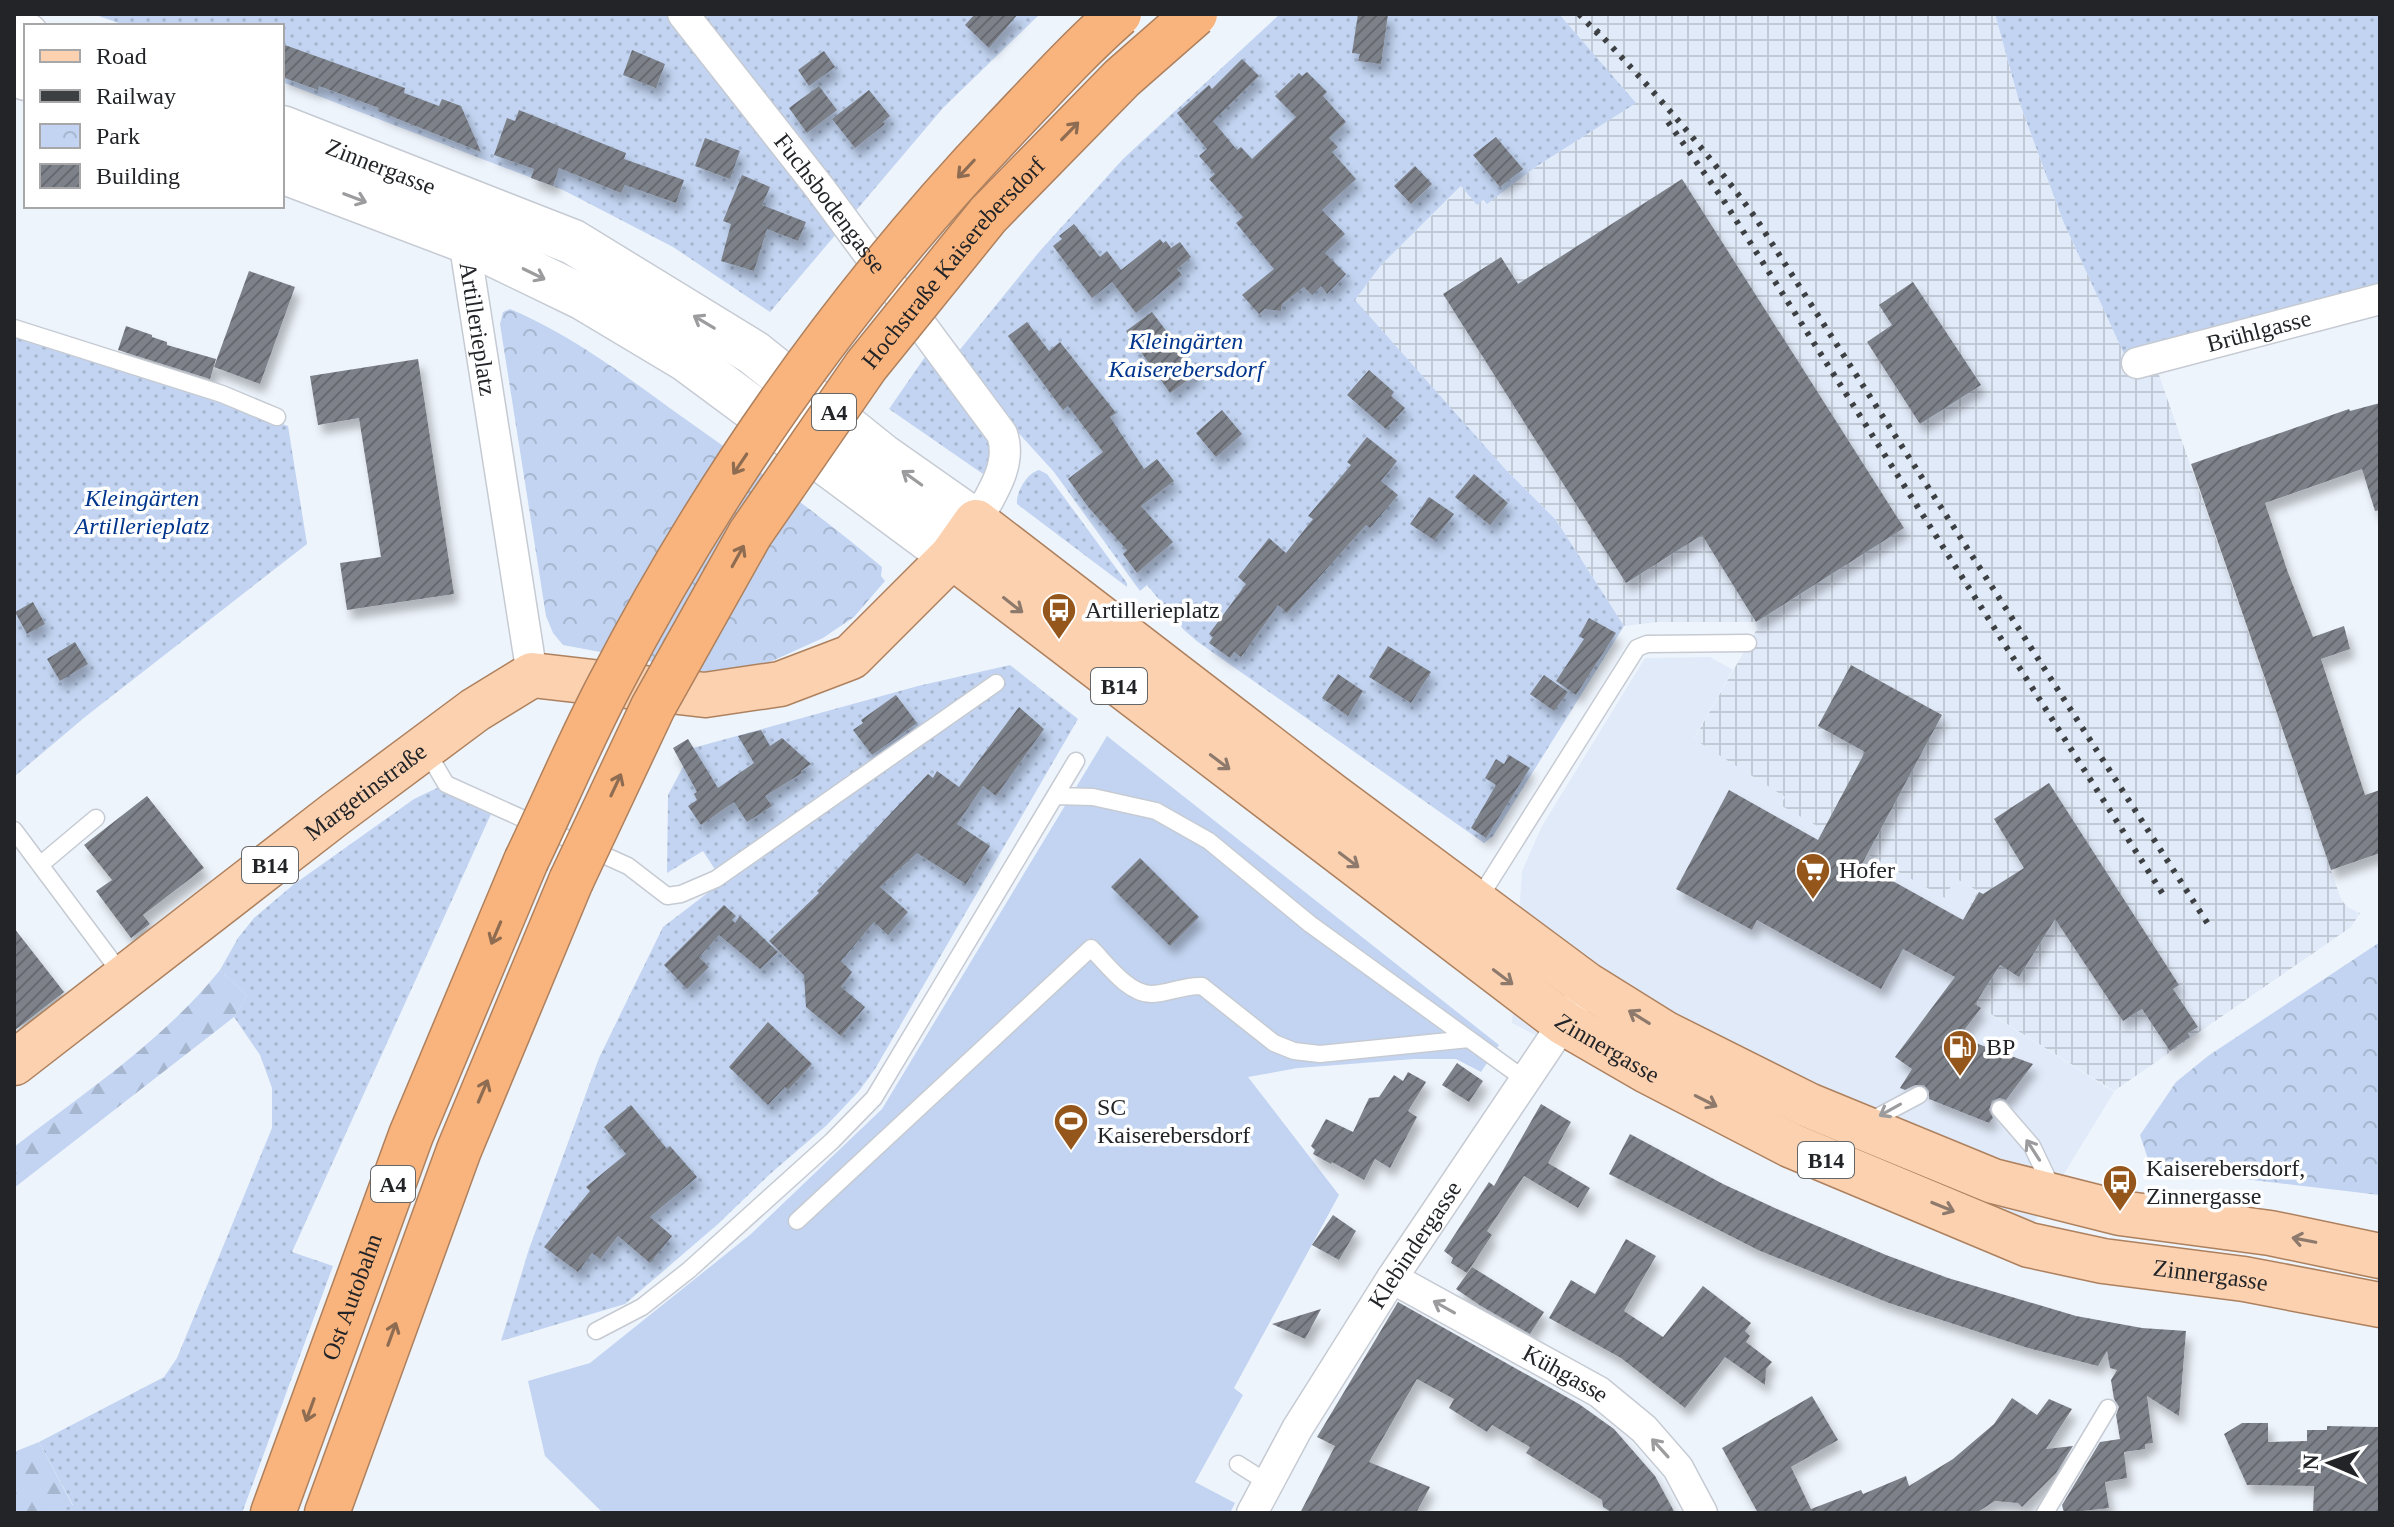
<svg xmlns="http://www.w3.org/2000/svg" width="2394" height="1527" font-family="Georgia,serif">
<style>
.built{fill:#e1eaf9}
.industrial{fill:url(#industrial-grid)}
.grass{fill:url(#grass-dots)}
.forest{fill:url(#forest-firs)}
.park{fill:url(#park-crowns)}
.pitch{fill:#c2d4f1}
.building{fill:url(#building-hatch);filter:url(#shadow)}
.lines{fill:none;stroke-linecap:round;stroke-linejoin:round}
.lane-casing{stroke:#c6cbd3;stroke-width:19}
.street-casing{stroke:#c6cbd3;stroke-width:33}
.secondary-casing{stroke:#c6cbd3;stroke-width:47}
.primary-casing{stroke:#ae815e;stroke-width:47}
.highway-casing{stroke:#ae815e;stroke-width:47}
.lane{stroke:#fff;stroke-width:16}
.street{stroke:#fff;stroke-width:30}
.secondary{stroke:#fff;stroke-width:44}
.primary{stroke:#fbd1b0;stroke-width:44}
.highway{stroke:#f9b37c;stroke-width:44}
.rail{stroke:#3d4043;stroke-width:6;stroke-dasharray:4 8;stroke-linecap:butt}
.highway-bridge-casing{stroke:#ae815e;stroke-width:47;stroke-linecap:butt}
.highway-bridge{stroke:#f9b37c;stroke-width:44}
.oneway{stroke:#8e6c52}
.oneway2{stroke:#9c9c9e}
.oneway3{stroke:#8e7a6c}
.labels{text-anchor:middle;stroke-width:7;stroke-linejoin:round;paint-order:stroke}
.shield{fill:#fff;stroke:#646668;stroke-width:2}
.shield-label{font-size:22px;font-weight:bold;fill:#222427}
.street-label{font-size:24px;fill:#222427;stroke:#fff}
.park-label{font-size:24px;font-style:italic;fill:#00358d;stroke:#fff}
.poi-label{font-size:24px;fill:#222427;stroke:#fff;text-anchor:start}
</style>
<defs>
<pattern id="industrial-grid" width="8" height="8" patternUnits="userSpaceOnUse" patternTransform="scale(2)"><rect width="8" height="8" fill="#e1eaf9"/><path d="M0 4h8M4 0v8" fill="none" stroke="#c1c9d5"/></pattern>
<pattern id="grass-dots" width="8" height="8" patternUnits="userSpaceOnUse" patternTransform="scale(2)"><rect width="8" height="8" fill="#c2d4f1"/><path d="M2 2h.1M6 6h.1" fill="none" stroke="#a6b6cf" stroke-width="1.8" stroke-linecap="round"/></pattern>
<pattern id="forest-firs" width="22" height="20" patternUnits="userSpaceOnUse" patternTransform="scale(2)"><rect width="22" height="20" fill="#c2d4f1"/><path d="M5 1l3.5 6h-7zM16 11l3.5 6h-7z" fill="#a6b6cf"/></pattern>
<pattern id="park-crowns" width="20" height="18" patternUnits="userSpaceOnUse" patternTransform="scale(2)"><rect width="20" height="18" fill="#c2d4f1"/><path d="M2 6a3 3 0 1 1 6 0M12 15a3 3 0 1 1 6 0" fill="none" stroke="#a6b6cf"/></pattern>
<pattern id="building-hatch" width="6" height="6" patternUnits="userSpaceOnUse" patternTransform="scale(2)"><rect width="6" height="6" fill="#7d8189"/><path d="M-1 1l2-2M0 6l6-6M5 7l2-2" fill="none" stroke="#666970"/></pattern>
<filter id="shadow"><feDropShadow dx="5" dy="9" stdDeviation="4" flood-color="#0004"/></filter>
</defs>
<rect width="100%" height="100%" fill="#eef4fc"/>
<path class="built" d="M1710,657L1733,670L1694,738L1785,797L1780,804L1945,897L1955,878L1979,892L1941,957L1961,970L1948,987L2114,1092L2016,1252L1761,1152L1512,1023L1522,871L1542,826L1645,658Z"/>
<path class="industrial" d="M1559,14H1995L2019,101L2063,221L2136,378L2158,372L2341,899L2347,907L2360,913L2351,927L2114,1091L1948,987L1960,970L1941,958L1978,891L1955,878L1945,898L1780,805L1785,797L1694,739L1757,629L1756,622H1658L1624,626L1556,520L1506,470L1354,301L1381,265L1462,186L1486,204L1537,166L1635,103Z"/>
<path class="grass" d="M93,14H1040L943,108L770,312L673,247L563,190L282,82V26H127Z
M1280,14H1559L1636,103L1537,166L1487,204L1483,200L1477,205L1461,186L1381,265L1355,300L1506,470L1556,520L1624,626L1493,836L1484,843L1198,642L1184,630L1147,585L1140,591L1054,472L1003,416L958,352L1039,252L1123,159Z
M1995,14H2380V289L2126,358L2063,221L2019,101Z
M14,334L288,426L307,544L85,717L14,777Z
M927,354L990,439V463L983,474L889,409Z
M1039,470L1047,474L1127,583V587L1017,504C1016,492 1027,473 1039,470Z
M1010,665L1078,719L875,1069L859,1091L827,1125L770,1174L718,1224L625,1304L501,1341L529,1249L599,1058L663,927L718,885L714,868L703,851L667,873L668,795L693,748L918,686Z
M437,788L491,814L292,1252L333,1266L242,1513H45L73,1505L39,1442L164,1377L177,1358L272,1128V1088L260,1055L234,1017L247,996L220,970L238,938L254,918L293,885L414,799Z"/>
<path class="forest" d="M220,970L247,996L234,1017L14,1188V1147C85,1092 163,1041 220,970Z
M39,1442L73,1506L45,1513H14V1452Z"/>
<path class="park" d="M510,309C572,335 627,377 681,416C749,464 818,513 882,567L881,576L885,581L854,617L823,638L761,666L731,673L701,671L563,645L553,633L546,616L500,324L503,312Z
M2380,942V1195L2151,1168L2140,1135L2176,1082L2208,1056Z"/>
<path class="pitch" d="M1107,736L1499,1045L1481,1072L1456,1059H1414L1298,1068L1248,1077L1339,1195L1234,1388L1243,1395L1195,1482L1235,1503L1230,1513H603L545,1456L528,1381L590,1363L751,1234L882,1109Z"/>
<path class="building" d="M975,14H1018L989,48L965,25Z
M1358,14H1388L1381,64L1358,61L1360,54L1352,53Z
M282,44L405,88L404,93L439,106L442,99L461,106L481,152L378,111L379,108L319,86L318,90L282,77Z
M632,50L665,64L656,88L623,75Z
M824,51L835,67L809,86L798,70Z
M1242,59L1259,76L1213,121L1237,150L1241,147L1252,159L1296,117L1275,96L1299,73L1302,76L1307,72L1327,92L1323,96L1346,122L1329,138L1338,147L1332,152L1356,179L1322,210L1345,234L1325,253L1346,274L1327,294L1321,286L1312,295L1304,287L1282,304L1281,311L1265,309L1259,314L1242,295L1274,269L1236,223L1243,217L1209,179L1215,174L1199,156L1207,149L1177,113L1209,85L1212,89Z
M819,86L837,110L807,133L789,108Z
M869,90L890,116L883,122L885,124L855,148L832,119Z
M519,110L626,153L624,159L684,180L676,203L625,185L621,193L559,168L553,186L531,178L534,169L494,155L507,118L515,121Z
M1496,137L1523,169L1500,187L1473,155Z
M705,138L740,151L730,179L695,166Z
M1415,166L1432,184L1411,204L1394,186Z
M742,175L770,187L762,205L806,222L798,241L767,229L754,271L721,261L731,224L723,221Z
M1682,179L1904,528L1756,622L1702,535L1626,583L1443,294L1501,257L1518,284Z
M1074,224L1100,257L1107,251L1121,270L1160,239L1163,243L1166,241L1171,248L1180,242L1191,257L1177,269L1182,275L1136,313L1112,282L1092,298L1053,246L1062,239L1059,236Z
M249,271L295,287L260,384L214,367Z
M1913,282L1981,385L1920,424L1867,342L1892,325L1879,305Z
M1152,312L1198,373L1170,393L1126,331Z
M1027,322L1049,351L1060,342L1116,413L1110,417L1144,469L1157,459L1174,481L1141,506L1173,542L1137,573L1123,554L1127,550L1089,508L1068,479L1103,452L1068,406L1063,410L1008,336Z
M126,326L152,335V337L167,342V345L216,359L210,379L118,350Z
M418,359L454,594L347,610L340,563L381,557L359,418L318,425L310,376Z
M1369,370L1394,392L1391,396L1405,408L1386,429L1347,395Z
M2380,403V510L2375,511L2362,469L2265,503L2287,570L2313,637L2344,626L2350,649L2321,659L2365,795L2380,790V853L2331,870L2191,464L2349,409L2350,411Z
M1222,410L1242,434L1216,457L1196,433Z
M1367,437L1397,461L1381,481L1398,495L1370,528L1366,525L1287,613L1278,605L1241,657L1234,652L1230,658L1209,643L1213,637L1209,634L1246,584L1238,577L1269,538L1286,553L1313,519L1308,516L1351,465L1347,462Z
M1474,474L1508,503L1490,525L1455,497Z
M1429,497L1454,514L1434,540L1410,524Z
M33,602L45,624L27,634L15,612Z
M1589,618L1616,633L1576,695L1556,681L1584,639L1579,636Z
M75,642L88,664L60,681L47,659Z
M1388,646L1431,672L1411,703L1369,677Z
M1851,665L1942,715L1862,864L1963,920L1979,892L1983,894L2024,868L1994,819L2049,783L2179,985L2173,989L2198,1027L2188,1033L2190,1037L2170,1051L2142,1009L2123,1021L2055,919L2019,977L2000,965L1975,1004L1981,1008L1959,1037L2033,1064L2006,1100L1999,1098L1992,1101L1989,1110L1993,1118L1989,1123L1929,1099V1091L1924,1085H1915L1905,1090L1900,1088L1912,1069L1895,1057L1955,977L1903,949L1881,989L1757,920L1752,930L1676,889L1729,790L1818,840L1865,752L1818,726Z
M1338,674L1363,691L1348,716L1322,698Z
M1544,675L1568,692L1554,711L1530,694Z
M896,695L917,723L872,755L853,730L863,723L861,720Z
M1019,707L1044,729L996,796L983,786L957,824L990,846L966,884L917,853L880,887L908,912L888,935L874,922L841,961L852,972L841,987L865,1007L841,1036L806,1007L804,975L769,941L819,893L817,891L928,774L933,778L937,771L959,787Z
M761,730L770,746L782,738L811,764L801,771L802,773L765,796L772,806L747,822L734,802L701,825L688,806L697,800L694,794L697,792L673,748L688,739L718,788L754,763L738,736Z
M1509,755L1530,768L1486,838L1471,828L1496,785L1485,778L1496,759L1504,764Z
M147,796L204,868L143,915L150,924L131,938L96,891L112,880L84,845Z
M1140,858L1199,917L1170,946L1111,887Z
M724,905L736,916L732,920L735,923L740,916L778,952L760,969L719,935L699,957L709,967L687,989L664,965Z
M14,928L64,992L14,1031Z
M768,1022L812,1064L788,1090L785,1087L768,1105L729,1067Z
M1457,1063L1483,1081L1469,1102L1442,1085Z
M1408,1072L1426,1082L1408,1111L1417,1117L1390,1168L1375,1159L1364,1180L1332,1162L1331,1164L1313,1154L1315,1150L1311,1146L1326,1119L1353,1132L1369,1098L1379,1097L1394,1075L1403,1081Z
M1541,1104L1571,1122L1548,1163L1590,1188L1578,1208L1524,1176L1487,1231L1492,1235L1467,1273L1451,1263L1453,1258L1444,1251L1489,1182L1494,1186Z
M631,1105L667,1149L670,1146L697,1177L650,1217L672,1236L650,1263L618,1236L600,1259L592,1253L578,1272L544,1247L590,1191L586,1187L626,1154L604,1127Z
M1630,1134L1723,1184L1777,1209L1886,1255L1948,1278L2076,1316L2142,1328L2186,1331L2179,1416L2147,1396L2153,1443L2145,1444V1449L2124,1452L2127,1478L2105,1482L2109,1508L2064,1513L2062,1505L2100,1442L2120,1439L2116,1415L2119,1407L2114,1399L2111,1380L2117,1370L2110,1368L2107,1351L2098,1366L2028,1348L1889,1303L1758,1250L1609,1174Z
M1333,1215L1356,1231L1339,1260L1312,1245Z
M1626,1239L1656,1256L1624,1311L1663,1337L1703,1286L1751,1323L1745,1331L1750,1336L1746,1342L1772,1362L1766,1369L1765,1385L1725,1357L1685,1408L1621,1358L1549,1318L1571,1280L1595,1294Z
M1472,1267L1544,1312L1530,1334L1481,1306L1456,1289Z
M1398,1302L1579,1404L1614,1429L1655,1476L1675,1513H1613L1603,1507L1602,1500L1526,1453L1530,1447L1492,1425L1487,1432L1449,1408L1454,1399L1417,1379L1369,1462L1430,1487L1416,1513H1300L1335,1446L1317,1437Z
M1321,1309L1305,1339L1272,1324Z
M1812,1396L1838,1440L1791,1467L1811,1509L1861,1490L1863,1494L1906,1476L1909,1486L1953,1459L1994,1424L2012,1398L2037,1415L2049,1399L2072,1409L2046,1449L2073,1446L2056,1473L2022,1507L2018,1503L1995,1501L1976,1513H1758L1722,1448Z
M2242,1423H2268V1442L2307,1441V1430H2327V1426L2378,1427V1495L2380,1497V1513H2313L2314,1486L2247,1485L2224,1434Z"/>
<g class="lines">
<g class="lane-casing">
<path id="lane" d="M14,328L222,394L277,417
M426,750L446,784L628,866L667,896L681,894L716,879L996,683
M1055,796L1076,761
M14,830L123,976
M40,865L96,818
M1478,900L1637,648L1647,644L1748,643
M2000,1109L2032,1146L2054,1192
M1868,1122L1919,1095
M797,1221L1091,948C1106,963 1128,994 1151,994C1168,994 1184,985 1202,986L1274,1043L1294,1051L1320,1054L1469,1039
M596,1331L642,1307L689,1270L832,1141L874,1098L1055,796L1093,797L1156,811L1209,841L1310,924L1527,1081
M1238,1464L1268,1483
M2045,1513L2108,1408"/>
</g>
<g class="street-casing">
<g id="street">
<path id="s1" d="M683,14L819,187L1002,434C1013,465 990,496 976,522"/>
<path id="s2" d="M464,240L532,675"/>
<path id="s3" d="M2137,363L2380,299"/>
<path id="s4" d="M1392,1278L1599,1392L1644,1429L1678,1468L1702,1513"/>
<path id="s5" d="M1252,1513L1297,1429L1392,1278L1573,1009"/>
</g>
</g>
<g class="secondary-casing">
<g id="secondary">
<path d="M14,30L26,35"/>
<path d="M14,74L26,78"/>
<path id="s6" d="M282,128L573,242L754,353L882,456L976,522"/>
<path d="M282,171L464,240L584,298L686,359L952,556"/>
</g>
</g>
<g class="primary-casing">
<g id="primary">
<path id="s7" d="M952,556L1564,1023L1647,1071L1790,1145L2029,1245L2103,1261L2244,1279L2380,1305"/>
<path id="s8" d="M14,1063L334,815L475,710L532,675L705,695L780,684L851,657L952,556L976,522L1331,795L1587,985L1664,1033L1808,1105L1993,1181L2120,1213L2270,1233L2380,1256"/>
</g>
</g>
<g class="highway-casing">
<g id="highway">
<path id="s9" d="M273,1513L411,1135L526,861"/>
<path d="M327,1513L459,1150L571,881"/>
</g>
</g>
<use href="#lane" class="lane"/>
<use href="#street" class="street"/>
<use href="#secondary" class="secondary"/>
<use href="#primary" class="primary"/>
<use href="#highway" class="highway"/>
<path class="rail" d="M1579,14L1601,37
M1596,30C1653,90 1706,150 1755,217L2208,924
M1668,122L1722,198L2166,899"/>
<g class="highway-bridge-casing">
<g id="highway-bridge">
<path d="M526,861C554,803 579,743 609,686C714,483 847,295 1004,130C1042,90 1078,50 1119,14"/>
<path id="s10" d="M571,881L653,707L750,534L866,366L988,215L1122,78L1195,14"/>
</g>
</g>
<use href="#highway-bridge" class="highway-bridge"/>
</g>
<defs><path id="oneway-shaft" d="M-6 0H5M1.5-3L5.5 0L1.5 3" fill="none" stroke-width="1.6" stroke-linecap="round" stroke-linejoin="round" transform="scale(2)"/></defs>
<g class="oneway">
<use href="#oneway-shaft" transform="translate(1070 131) rotate(-46)"/>
<use href="#oneway-shaft" transform="translate(966 169) rotate(133)"/>
<use href="#oneway-shaft" transform="translate(740 464) rotate(124)"/>
<use href="#oneway-shaft" transform="translate(738 556) rotate(-61)"/>
<use href="#oneway-shaft" transform="translate(616 785) rotate(-65)"/>
<use href="#oneway-shaft" transform="translate(496 933) rotate(113)"/>
<use href="#oneway-shaft" transform="translate(483 1091) rotate(-67)"/>
<use href="#oneway-shaft" transform="translate(392 1334) rotate(-70)"/>
<use href="#oneway-shaft" transform="translate(310 1410) rotate(110)"/>
</g>
<g class="oneway2">
<use href="#oneway-shaft" transform="translate(355 198) rotate(21)"/>
<use href="#oneway-shaft" transform="translate(534 274) rotate(26)"/>
<use href="#oneway-shaft" transform="translate(704 322) rotate(-149)"/>
<use href="#oneway-shaft" transform="translate(912 478) rotate(-144)"/>
<use href="#oneway-shaft" transform="translate(1890 1110) rotate(151)"/>
<use href="#oneway-shaft" transform="translate(2033 1150) rotate(-123)"/>
<use href="#oneway-shaft" transform="translate(1444 1307) rotate(-151)"/>
<use href="#oneway-shaft" transform="translate(1660 1448) rotate(-132)"/>
</g>
<g class="oneway3">
<use href="#oneway-shaft" transform="translate(1013 605) rotate(38)"/>
<use href="#oneway-shaft" transform="translate(1220 762) rotate(37)"/>
<use href="#oneway-shaft" transform="translate(1349 860) rotate(37)"/>
<use href="#oneway-shaft" transform="translate(1503 977) rotate(37)"/>
<use href="#oneway-shaft" transform="translate(1639 1017) rotate(-148)"/>
<use href="#oneway-shaft" transform="translate(1706 1101) rotate(27)"/>
<use href="#oneway-shaft" transform="translate(1943 1207) rotate(22)"/>
<use href="#oneway-shaft" transform="translate(2304 1240) rotate(-169)"/>
</g>
<defs>
<g id="bus-pin" transform="scale(1.8)"><path d="M0 17L-7.5 6A9.5 9.5 0 1 1 7.5 6Z" fill="#95561c" stroke="#fff"/><path d="M-5-6H5V4H4V6H2V4H-2V6H-4V4H-5ZM-3.5-4V0h7V-4ZM-3.5 1.2v1.5H-2V1.2ZM2 1.2v1.5H3.5V1.2Z" fill="#fff"/></g>
<g id="supermarket-pin" transform="scale(1.8)"><path d="M0 17L-7.5 6A9.5 9.5 0 1 1 7.5 6Z" fill="#95561c" stroke="#fff"/><path d="M-6-5.5h2.5l.6 2H6L4.5 2H-2.5L-4.4-4H-6ZM-1.5 3.2a1.3 1.3 0 1 0 .1 0ZM3 3.2a1.3 1.3 0 1 0 .1 0Z" fill="#fff"/></g>
<g id="fuel-pin" transform="scale(1.8)"><path d="M0 17L-7.5 6A9.5 9.5 0 1 1 7.5 6Z" fill="#95561c" stroke="#fff"/><path d="M-5.5-6h7V0h2V4h1.3V-2.5L3-4.5l.8-.8L6-3V5H2.5V1h-1V6h-7ZM-4.2-4.7v3.2H.2V-4.7Z" fill="#fff"/></g>
<g id="stadium-pin" transform="scale(1.8)"><path d="M0 17L-7.5 6A9.5 9.5 0 1 1 7.5 6Z" fill="#95561c" stroke="#fff"/><path d="M0-5a6.5 5 0 1 0 0 10a6.5 5 0 1 0 0-10ZM-3.5-1.8h7v3.6h-7Z" fill="#fff"/></g>
</defs>
<g fill-rule="evenodd">
<use href="#bus-pin" x="1059" y="610"/>
<use href="#supermarket-pin" x="1813" y="870"/>
<use href="#fuel-pin" x="1960" y="1047"/>
<use href="#stadium-pin" x="1071" y="1121"/>
<use href="#bus-pin" x="2120" y="1182"/>
</g>
<g class="labels">
<g class="shield">
<rect x="812" y="394" width="44" height="36" rx="6"/>
<rect x="1091" y="668" width="56" height="36" rx="6"/>
<rect x="242" y="847" width="56" height="36" rx="6"/>
<rect x="1798" y="1142" width="56" height="36" rx="6"/>
<rect x="371" y="1166" width="44" height="36" rx="6"/>
</g>
<g class="shield-label">
<text x="834" y="420">A4</text>
<text x="1119" y="694">B14</text>
<text x="270" y="873">B14</text>
<text x="1826" y="1168">B14</text>
<text x="393" y="1192">A4</text>
</g>
<g class="street-label">
<text dy="8" stroke="none"><textPath href="#s6" startOffset="106">Zinnergasse</textPath></text>
<text dy="8" stroke="none"><textPath href="#s1" startOffset="240">Fuchsbodengasse</textPath></text>
<text dy="8" stroke="none"><textPath href="#s10" startOffset="730">Hochstraße Kaiserebersdorf</textPath></text>
<text dy="8" stroke="none"><textPath href="#s2" startOffset="90">Artillerieplatz</textPath></text>
<text dy="8" stroke="none"><textPath href="#s3" startOffset="126">Brühlgasse</textPath></text>
<text dy="8" stroke="none"><textPath href="#s8" startOffset="444">Margetinstraße</textPath></text>
<text dy="8" stroke="none"><textPath href="#s7" startOffset="820">Zinnergasse</textPath></text>
<text dy="8" stroke="none"><textPath href="#s5" startOffset="314">Klebindergasse</textPath></text>
<text dy="8" stroke="none"><textPath href="#s7" startOffset="1470">Zinnergasse</textPath></text>
<text dy="8" stroke="none"><textPath href="#s9" startOffset="230">Ost Autobahn</textPath></text>
<text dy="8" stroke="none"><textPath href="#s4" startOffset="198">Kühgasse</textPath></text>
</g>
<g class="park-label">
<text x="1186" y="349">Kleingärten<tspan x="1186" dy="28">Kaiserebersdorf</tspan></text>
<text x="142" y="506">Kleingärten<tspan x="142" dy="28">Artillerieplatz</tspan></text>
</g>
<g class="poi-label">
<text x="1085" y="618">Artillerieplatz</text>
<text x="1839" y="878">Hofer</text>
<text x="1986" y="1055">BP</text>
<text x="1097" y="1115">SC<tspan x="1097" dy="28">Kaiserebersdorf</tspan></text>
<text x="2146" y="1176">Kaiserebersdorf,<tspan x="2146" dy="28">Zinnergasse</tspan></text>
</g>
</g>
<rect width="2394" height="1527" fill="none" stroke="#222427" stroke-width="32"/>
<rect x="24" y="24" width="260" height="184" fill="#ffffff" stroke="#a7a7a9" stroke-width="2"/>
<rect x="40" y="50" width="40" height="12" fill="#fbd1b0" stroke="#a7a7a9" stroke-width="2"/>
<text x="96" y="64" font-size="24" fill="#222427">Road</text>
<rect x="40" y="90" width="40" height="12" fill="#3d4043" stroke="#a7a7a9" stroke-width="2"/>
<text x="96" y="104" font-size="24" fill="#222427">Railway</text>
<rect x="40" y="124" width="40" height="24" fill="url(#park-crowns)" stroke="#a7a7a9" stroke-width="2"/>
<text x="96" y="144" font-size="24" fill="#222427">Park</text>
<rect x="40" y="164" width="40" height="24" fill="url(#building-hatch)" stroke="#a7a7a9" stroke-width="2"/>
<text x="96" y="184" font-size="24" fill="#222427">Building</text>
<g transform="translate(2330 1463) rotate(272)" stroke="#ffffff" stroke-width="6" paint-order="stroke">
<path d="M0-6L14 30L0 20L-14 30Z" fill="#222427"/>
<text y="-12" font-size="22" font-weight="bold" text-anchor="middle" fill="#222427">N</text>
</g>
</svg>
